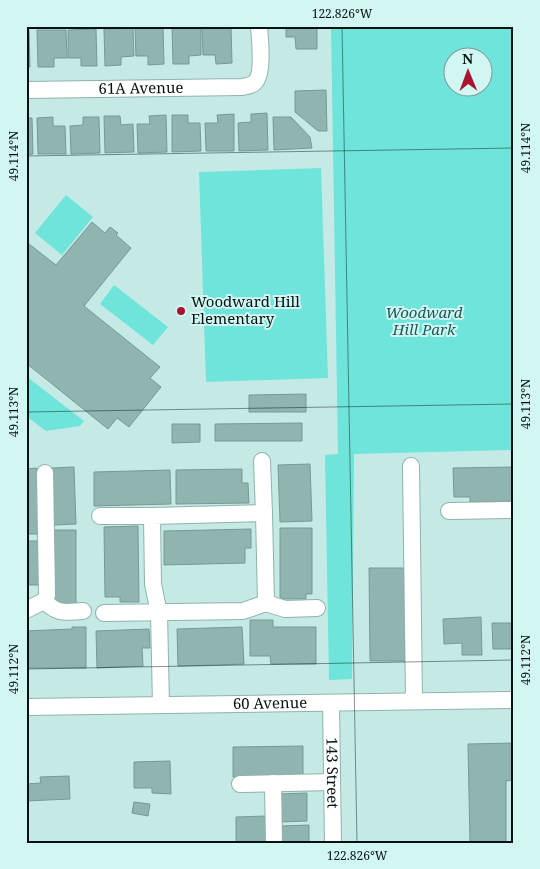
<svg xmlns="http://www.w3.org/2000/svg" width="540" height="869" font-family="'Noto Serif',serif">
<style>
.green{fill:#6ee4db;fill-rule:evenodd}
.building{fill:#90b4b0;stroke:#769995}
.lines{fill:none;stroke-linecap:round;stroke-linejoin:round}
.minor-casing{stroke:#8fb2ae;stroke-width:18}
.minor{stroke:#fff;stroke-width:16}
.ticks{fill:none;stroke:#051211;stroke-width:1;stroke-opacity:0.45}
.poi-dot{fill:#ab1430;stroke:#d2f7f3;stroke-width:2}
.labels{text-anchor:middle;stroke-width:4;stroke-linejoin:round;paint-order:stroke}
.street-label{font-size:15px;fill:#051211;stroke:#d2f7f3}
.poi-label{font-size:15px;fill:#051211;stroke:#d2f7f3;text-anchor:start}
.park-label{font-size:15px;font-style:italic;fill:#1a5955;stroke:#d2f7f3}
.neatline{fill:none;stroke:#051211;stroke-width:2}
.ticks-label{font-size:12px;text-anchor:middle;fill:#051211}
</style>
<rect width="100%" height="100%" fill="#c5eae6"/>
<path class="green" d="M331,26H514V450L354,454L352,679L329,680L325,455L338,454ZM452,58H482V88H452Z
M321,168L328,378L206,382L199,172Z
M66,195L93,217L62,255L35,233Z
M114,285L168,327L153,345L100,304Z
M26,376L84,421L80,426L46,431L26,416Z"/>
<path class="building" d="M231,26L232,63L216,64L215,55H203L202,27Z
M286,26H317V49H296L295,37H286Z
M172,27H201V55L189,56V64H173Z
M133,28L134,56L121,57V65L105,66L104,29Z
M135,28H163L164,64L148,65V56H136Z
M96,29L97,66H81V58H68V30Z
M26,30H29L30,67H26Z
M37,30H66L67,58H54V67H38Z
M326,90L327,131H318L295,112V91Z
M267,113L268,150L239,151L238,123L251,122V114Z
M234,114V151H206L205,123H218L217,115Z
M166,115L167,152L138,153L137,124H150L149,116Z
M172,115H188V123H200L201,151L172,152Z
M104,116H120L121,125L133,124L134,152L105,153Z
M53,117V126H65L66,154H38L37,118Z
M83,117H99L100,153L71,154L70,126L83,125Z
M273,117H291L310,137L312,148L274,150Z
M26,118H32L33,154L26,155Z
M92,222L105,233L110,227L118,233L116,235L131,248L84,306L160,367L150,378L161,387L129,427L117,418L108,429L26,363V247L29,244L56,265Z
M306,394V412H249V395Z
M302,423V441H215V424Z
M172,424H200V442L172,443Z
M310,464L312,521L280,522L278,465Z
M74,467L76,524L54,525L52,468Z
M514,467V501L470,502V497H454L453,468Z
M37,468L38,534H26V469Z
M242,469V483H248L249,503L176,504V470Z
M170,470L171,504L94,506V472Z
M138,526L139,602H120V597H105L104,527Z
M280,528H312V594H306V599H280Z
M251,529V548H245V563L164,565V531Z
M54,530H76V605H54Z
M26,541H39V585H26Z
M369,568H404L405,661H370Z
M481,617L482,655H462V643L444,644L443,619Z
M250,620H273V627H316V664H271L270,656H250Z
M492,623H514V649H493Z
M72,627H86V668H26V631L72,629Z
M242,627L244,664L178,666L177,629Z
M149,629L150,648H142L143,666L97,668L96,631Z
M514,743V780L506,781V843H470L468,744Z
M303,746V775L233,777V747Z
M170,761L171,794L152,793V788H134V762Z
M69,776L70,799L26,801V784L41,783L40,777Z
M307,793V821L280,822L279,794Z
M134,802L150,804L148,816L132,813Z
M266,816V843H236V817Z
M309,825V843H282L281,826Z"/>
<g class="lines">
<g class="minor-casing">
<g id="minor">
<path id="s1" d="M26,90L242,87C246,86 251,86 254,83C264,76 260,39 259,26"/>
<path d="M262,461L264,513"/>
<path d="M411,466L414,701"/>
<path d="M449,511L514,510"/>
<path d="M100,516H152"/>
<path d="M44,601C59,615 64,612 83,611"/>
<path d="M266,603L285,609L317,608"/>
<path d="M26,610L44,601L47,595L45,473"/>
<path d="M104,613L243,611L266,603L264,513L152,516L153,584L159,613L161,705"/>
<path id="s2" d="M331,703L333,843"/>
<path id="s3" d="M26,707L514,700"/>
<path d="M273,783L274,843"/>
<path d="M240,784L332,782"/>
</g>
</g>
<use href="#minor" class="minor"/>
</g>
<path class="ticks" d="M342,26L357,843M26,156L514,148M26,412L514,404M26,669L514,660"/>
<circle class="poi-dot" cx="181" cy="311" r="5"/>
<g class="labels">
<g class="street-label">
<text dy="5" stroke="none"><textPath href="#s1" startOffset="115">61A Avenue</textPath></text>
<text dy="5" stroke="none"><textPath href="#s3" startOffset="244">60 Avenue</textPath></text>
<text dy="5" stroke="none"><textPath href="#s2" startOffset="70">143 Street</textPath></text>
</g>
<g class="poi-label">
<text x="191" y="307">Woodward Hill<tspan x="191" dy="17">Elementary</tspan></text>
</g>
<g class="park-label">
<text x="424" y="318">Woodward<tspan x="424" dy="17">Hill Park</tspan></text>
</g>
</g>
<rect width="540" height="869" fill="none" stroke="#d2f7f3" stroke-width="55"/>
<g transform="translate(468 72) rotate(359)"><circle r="24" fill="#d2f7f3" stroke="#809b99"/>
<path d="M0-4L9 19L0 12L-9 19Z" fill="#ab1430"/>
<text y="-8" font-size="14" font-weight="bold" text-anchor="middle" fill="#051211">N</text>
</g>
<rect x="28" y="28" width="484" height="814" class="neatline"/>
<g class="ticks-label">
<text x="342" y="18">122.826°W</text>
<text transform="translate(526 148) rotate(-90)" y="4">49.114°N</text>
<text transform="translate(14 156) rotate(-90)" y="4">49.114°N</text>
<text transform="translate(526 404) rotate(-90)" y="4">49.113°N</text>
<text transform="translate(14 412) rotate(-90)" y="4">49.113°N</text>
<text transform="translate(526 660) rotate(-90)" y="4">49.112°N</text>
<text transform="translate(14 669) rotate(-90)" y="4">49.112°N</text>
<text x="357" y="860">122.826°W</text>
</g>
</svg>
